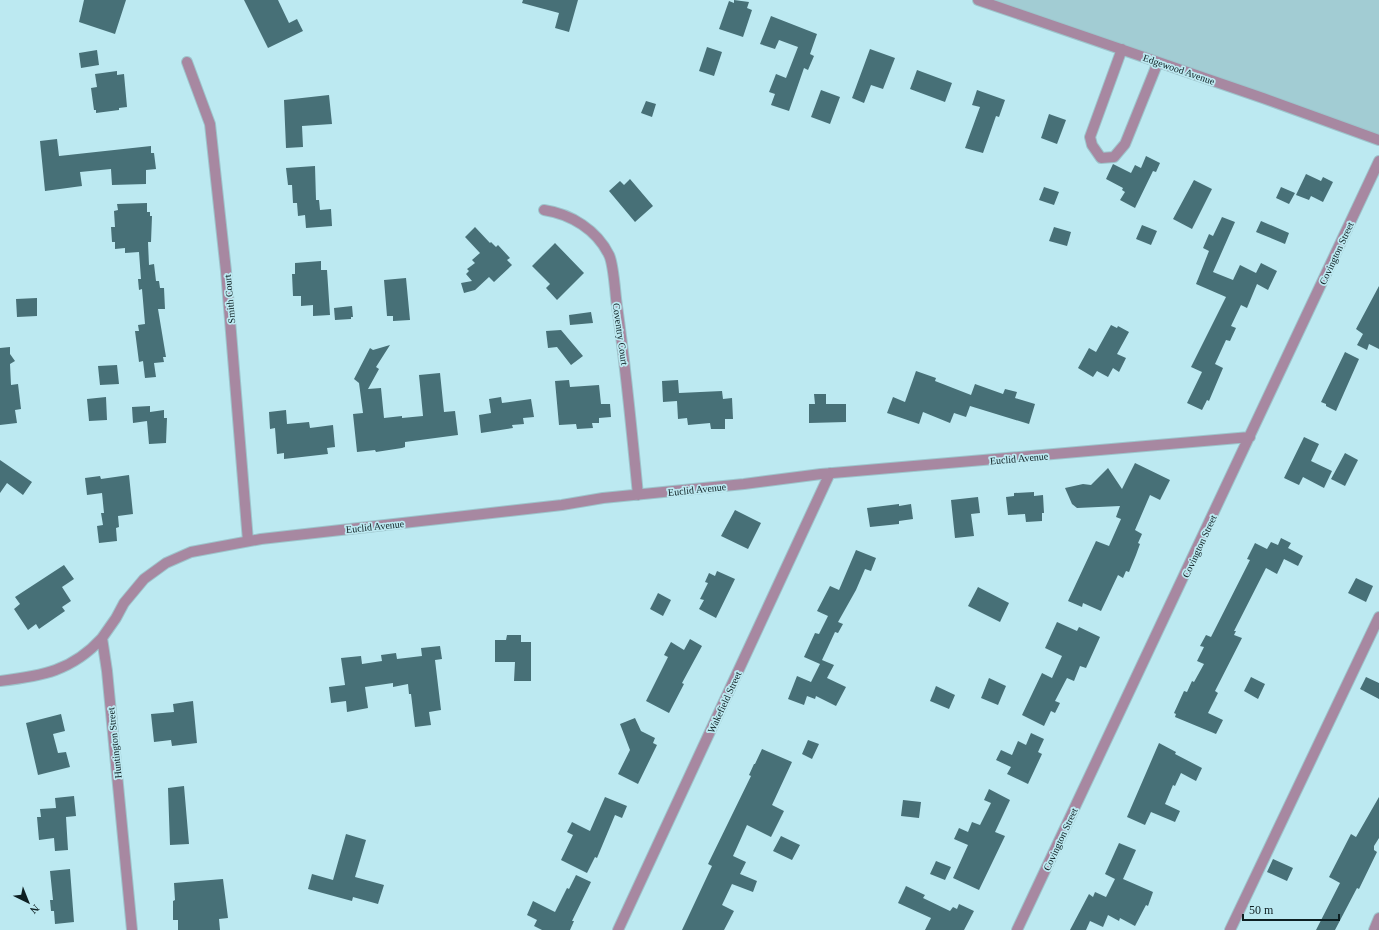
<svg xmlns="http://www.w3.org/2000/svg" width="1379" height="930" font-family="'Times New Roman',serif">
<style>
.green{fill:#a2ccd3}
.building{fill:#477077}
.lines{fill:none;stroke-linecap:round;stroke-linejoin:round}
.minor-casing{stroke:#9dc5cc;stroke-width:12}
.minor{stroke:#a788a1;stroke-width:10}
.labels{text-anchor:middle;stroke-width:3.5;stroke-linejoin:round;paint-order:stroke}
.street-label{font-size:10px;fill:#0e2023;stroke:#bce9f1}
</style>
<rect width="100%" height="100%" fill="#bce9f1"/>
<path class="green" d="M994,0H1379V141Z"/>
<path class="building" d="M84,0H126L115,34L79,22Z
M244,0H278L289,23L297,19L303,31L268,48Z
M523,0H578L569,32L555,28L559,13L522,3Z
M734,0L749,2L747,8L752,10L743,37L719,29L729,1L734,3Z
M771,16L817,34L810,54L814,56L808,70L804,68L789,111L771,105L775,94L769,92L776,74L786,78L798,47L779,40L775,49L760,44Z
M707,47L722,52L714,76L699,71Z
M870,49L895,58L883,89L871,85L864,103L852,98Z
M97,50L99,65L81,68L79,53Z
M917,70L952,83L945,102L910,89Z
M117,71V75L124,74L127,107L119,108V110L96,113V110H94L91,88L97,87L95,74Z
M821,90L840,97L830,124L811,117Z
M977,90L1005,100L999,117L996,116L983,153L965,148L980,107L972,105Z
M329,95L332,124L302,126L303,147L286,148L284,100Z
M646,101L656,104L652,117L641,113Z
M1049,114L1066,120L1057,144L1041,138Z
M57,139L59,156L151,146V153H154L156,169L146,170V184L112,185L111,169L80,172L82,186L45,191L40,141Z
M1146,156L1160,163L1156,172L1153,171L1135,208L1120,200L1125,192L1122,190L1123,188L1106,179L1113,164L1131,173L1135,165L1141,168Z
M315,166L316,200H319L320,210L331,209L332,226L306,228L305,215L298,216L297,203H293L292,185H288L286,168Z
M1306,174L1321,181L1323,177L1333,182L1323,202L1311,196L1309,200L1296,195Z
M630,179L653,206L635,222L609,191L620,181L624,185Z
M1194,180L1212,189L1192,229L1173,219Z
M1044,187L1059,192L1054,205L1039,200Z
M1281,187L1295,193L1289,204L1276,198Z
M147,203V212H150V216H152L151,242H148L149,265L154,264L156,281H159L160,288H164L165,309H158L166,357H163L164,362L154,363L156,377L145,378L143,361L139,362L135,331H139L138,325L145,324L142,289L139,290L138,279H141L139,252L125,253V248L115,249V242H112L111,227H115L114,211L118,210L117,204Z
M1222,217L1235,222L1213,272L1233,280L1240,265L1256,273L1261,263L1277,271L1268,290L1257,284L1247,308L1241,305L1231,326L1236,328L1230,341L1226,340L1215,364L1223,368L1209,401L1207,400L1202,410L1187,403L1202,372L1191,367L1226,297L1196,284L1209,251L1203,248L1209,234L1213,236Z
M1261,221L1289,233L1285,244L1256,232Z
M1142,225L1157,231L1151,245L1136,239Z
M475,227L490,243L491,242L496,247L498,245L510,258L507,260L512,265L494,282L489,277L475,290L464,293L461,283L472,281L466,274L469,271L467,269L475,263L472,260L480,253L465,237Z
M1054,227L1071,232L1067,246L1049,241Z
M555,243L584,273L557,300L546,288L550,284L532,266Z
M321,261V270H327L330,315L313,316V305L301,306V296H293L292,274H295V263Z
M406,278L410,320L393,321V316H387L384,280Z
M1379,286V349L1369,344L1367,350L1357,345L1363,334L1356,329Z
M37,298V316L17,317L16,299Z
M352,306L353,317H351V319L335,320L334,308Z
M591,312L593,323L570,325L569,315Z
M1111,325L1117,328L1118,326L1129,332L1117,354L1126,358L1119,372L1113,368L1108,377L1097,371L1093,377L1078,368L1089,348L1096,352Z
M561,330L583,356L571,365L557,347L548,348L546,331Z
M390,345L376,367L379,369L368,389L381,388L384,418L402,416V418L423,416L419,375L440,373L444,412L455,411L458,435L405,442V447L402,448L376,452L375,450L357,452L353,414L363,413L359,383L354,379L370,348L373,350Z
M10,347V354L15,361L10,364L11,385L18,384L21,409L15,410L17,423L0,425V348Z
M1345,352L1359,359L1336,411L1326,406V404L1321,402Z
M117,365L119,384L100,385L98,366Z
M916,371L936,378L935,381L971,395L975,384L1003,394L1005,389L1017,392L1015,398L1035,404L1029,424L970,406L966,417L954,413L950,423L923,412L919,424L887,413L893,397L905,402Z
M569,380L570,387L599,385L601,404H610L611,417L599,418V423H592L593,428L577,429L576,424L559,425L555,381Z
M678,380L679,393L722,391L723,399L732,398L733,419H725V429H711L710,423L688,425L687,418L678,419L677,401L663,402L662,381Z
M814,394H826V404H846V422L809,423V404H815Z
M106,397L107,420L89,421L87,399Z
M501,397L502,403L531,399L534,417L523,418L524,424L512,425L513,428L481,433L479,415L491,413L489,399Z
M150,406V412L164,410V418H167L166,443L149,444L147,421L133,423L132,407Z
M286,410L287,424L309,422L310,428L333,425L335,447L327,448L328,454L284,459V453L277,454L275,428L270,429L269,412Z
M1304,437L1319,444L1311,461L1332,471L1324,488L1303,477L1299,485L1284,478Z
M1345,453L1358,460L1345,486L1331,479Z
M0,460L32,482L23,495L7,483L0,493Z
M1135,463L1170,480L1160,500L1150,495L1135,530L1142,534L1138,543L1140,544L1136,555L1129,572L1126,571L1123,578L1118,575L1101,611L1083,603L1082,607L1068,601L1096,541L1109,546L1121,519L1116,517L1120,506L1077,508L1072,504L1065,488L1083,484L1091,485L1108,468L1122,489Z
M129,475L133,514L118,516L119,527L116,528L117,541L99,543L97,526L103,525L101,513H104L102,493L87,495L85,478L100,476L101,479Z
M1034,492V496L1043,495L1044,513H1042V521L1026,522L1025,514L1008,515L1006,497L1014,496V493Z
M978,497L980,513L971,514L974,536L955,538L951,500Z
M899,504V506L911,504L913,519L899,521V524L870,527L867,508Z
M735,510L761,523L748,549L721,536Z
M1281,538L1291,543L1288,548L1303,556L1298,566L1284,559L1277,574L1266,568L1234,631H1236L1234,635L1242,638L1215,691L1218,693L1208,713L1223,720L1216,734L1175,717L1176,714L1174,713L1184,691L1187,692L1192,681L1194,682L1204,664L1197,661L1204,647L1200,646L1206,635L1211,637L1250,560L1247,559L1255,543L1267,549L1271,542L1278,545Z
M856,550L876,558L871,571L865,569L856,590L838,622L843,624L838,633L835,632L822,660L834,665L827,678L846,687L836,706L816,696L815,699L807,696L804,705L788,699L797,676L811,682L820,664L804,657L815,633L819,634L828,616L817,611L830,586L839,590Z
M64,565L74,579L62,587L71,601L62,607L65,611L39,629L36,624L28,630L14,609L20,604L15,597Z
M717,571L735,579L716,618L699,609L704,600L700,599L708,583L705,582L709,573L715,576Z
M1356,578L1373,586L1366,602L1348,593Z
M978,587L1009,603L1000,622L968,606Z
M658,593L671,600L663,616L650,609Z
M1057,622L1077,631L1079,627L1100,637L1086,668L1080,666L1074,681L1067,678L1055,701L1060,703L1055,713L1051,711L1044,726L1022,715L1042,673L1052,678L1062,656L1045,648Z
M507,635H521V642H531V681H514L515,662H495V640H506Z
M690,639L702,646L682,683L684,684L669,713L646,701L668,657L664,655L671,642L684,650Z
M440,646L442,659L435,660L441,710L429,712L431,725L415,727L411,694H409L408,684L393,687V683L365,687L368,708L347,712L346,701L331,703L329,687L345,685L341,658L361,656L362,664L382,661L381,655L396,653L397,659L422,656L421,648Z
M1251,677L1265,684L1258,699L1244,691Z
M1366,677L1379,683V699L1360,689Z
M989,678L1006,686L998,705L981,698Z
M936,686L955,695L949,709L930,701Z
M193,701L197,743L172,746L171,740L154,742L151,714L174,712L173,704Z
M61,714L65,731L53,734L58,753L66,752L70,767L38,775L26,723Z
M635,718L641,731L655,738L653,743L657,745L638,784L618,774L630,750L620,724Z
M1031,733L1044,739L1038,752L1042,754L1028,784L1007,774L1011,767L996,760L1001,750L1012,755L1018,741L1026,745Z
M808,740L819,744L812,759L802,754Z
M1159,743L1176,752L1175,754L1202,768L1196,781L1181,773L1175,786L1173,785L1165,804L1180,811L1175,822L1151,812L1145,825L1127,817Z
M762,749L792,762L772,805L784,811L771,837L747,825L733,856L746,862L740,874L757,881L753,892L732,884L722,905L734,911L724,930H682L712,866L708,864L751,776L749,775L754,764H755Z
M184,786L189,844L170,845L168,788Z
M989,789L1010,800L995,832L1005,836L979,890L953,878L968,845L954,839L959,828L968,832L972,822L980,825L991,803L984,800Z
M74,796L76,816L66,817L68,850L55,851L54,838L39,840L37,817H41L40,809L56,808L55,798Z
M605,797L627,806L622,818L615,815L597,858L595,857L587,873L561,860L573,835L567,832L572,822L590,831Z
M1379,797V838L1374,846V850L1377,852L1359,889L1357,888L1335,930H1316L1340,883L1329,877L1351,834L1356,837Z
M903,800L921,802L919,818L901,816Z
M346,834L366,840L355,877L384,885L378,904L353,897L352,901L308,889L312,874L333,880Z
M781,836L800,845L792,860L773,851Z
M1119,843L1136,850L1123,879L1153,892L1148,906L1146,905L1135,926L1120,918L1119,921L1108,915L1103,927L1090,921L1086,930H1070L1089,894L1093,897L1095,892L1106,897L1115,879L1105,874Z
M1273,859L1293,868L1287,881L1267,872Z
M936,861L951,867L945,880L930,874Z
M70,869L74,922L55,924L54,911H51L50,900H53L50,871Z
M576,875L591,882L572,921H574L570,930H542L534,926L537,920L527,915L533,901L555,912L567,888L569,889Z
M223,879L228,918L219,919L220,930H178V920H173V901L175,900L174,883Z
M906,886L925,895L923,898L950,911L953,907L957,909L959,904L974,911L964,930H925L931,918L898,903Z"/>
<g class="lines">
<g class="minor-casing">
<path id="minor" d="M978,0L1263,98L1379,140
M1122,49L1090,137L1092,145L1101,158L1114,157L1125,144L1158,62
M187,62L210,124L226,271L248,541
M544,210C571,214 597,230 609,255C614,265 615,294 617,306C626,369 632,432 638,495
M0,681C42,676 72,671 102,638
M132,930L107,671L102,638L116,618L124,603L144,579L166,563L191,552L261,539L562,505L603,498L744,484L821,474L1250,437
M618,930L830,473
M1017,930L1379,161
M1230,930L1379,617
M1374,930L1379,918"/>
</g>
<use href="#minor" class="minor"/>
</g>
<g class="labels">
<g class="street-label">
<text transform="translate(1179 69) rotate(19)" y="4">Edgewood Avenue</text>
<text transform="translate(1336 253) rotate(-65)" y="4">Covington Street</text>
<text transform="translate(229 299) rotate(-95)" y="4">Smith Court</text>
<text transform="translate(621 334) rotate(82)" y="4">Coventry Court</text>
<text transform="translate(1019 458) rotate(-5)" y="4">Euclid Avenue</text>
<text transform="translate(697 489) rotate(-6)" y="4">Euclid Avenue</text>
<text transform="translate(375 526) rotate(-6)" y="4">Euclid Avenue</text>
<text transform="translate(1199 546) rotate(-65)" y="4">Covington Street</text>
<text transform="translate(724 702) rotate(-65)" y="4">Wakefield Street</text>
<text transform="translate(114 743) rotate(-96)" y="4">Huntington Street</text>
<text transform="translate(1060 839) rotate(-65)" y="4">Covington Street</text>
</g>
</g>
<g transform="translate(28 902) rotate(137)" stroke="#bce9f1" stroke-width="3" paint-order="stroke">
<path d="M0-3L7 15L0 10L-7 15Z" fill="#0e2023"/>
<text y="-6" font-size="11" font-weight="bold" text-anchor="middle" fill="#0e2023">N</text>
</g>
<path d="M1243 914v6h96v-6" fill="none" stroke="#0e2023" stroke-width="2"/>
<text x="1249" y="914" font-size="12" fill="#0e2023" stroke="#bce9f1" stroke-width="3" paint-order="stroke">50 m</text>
</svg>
